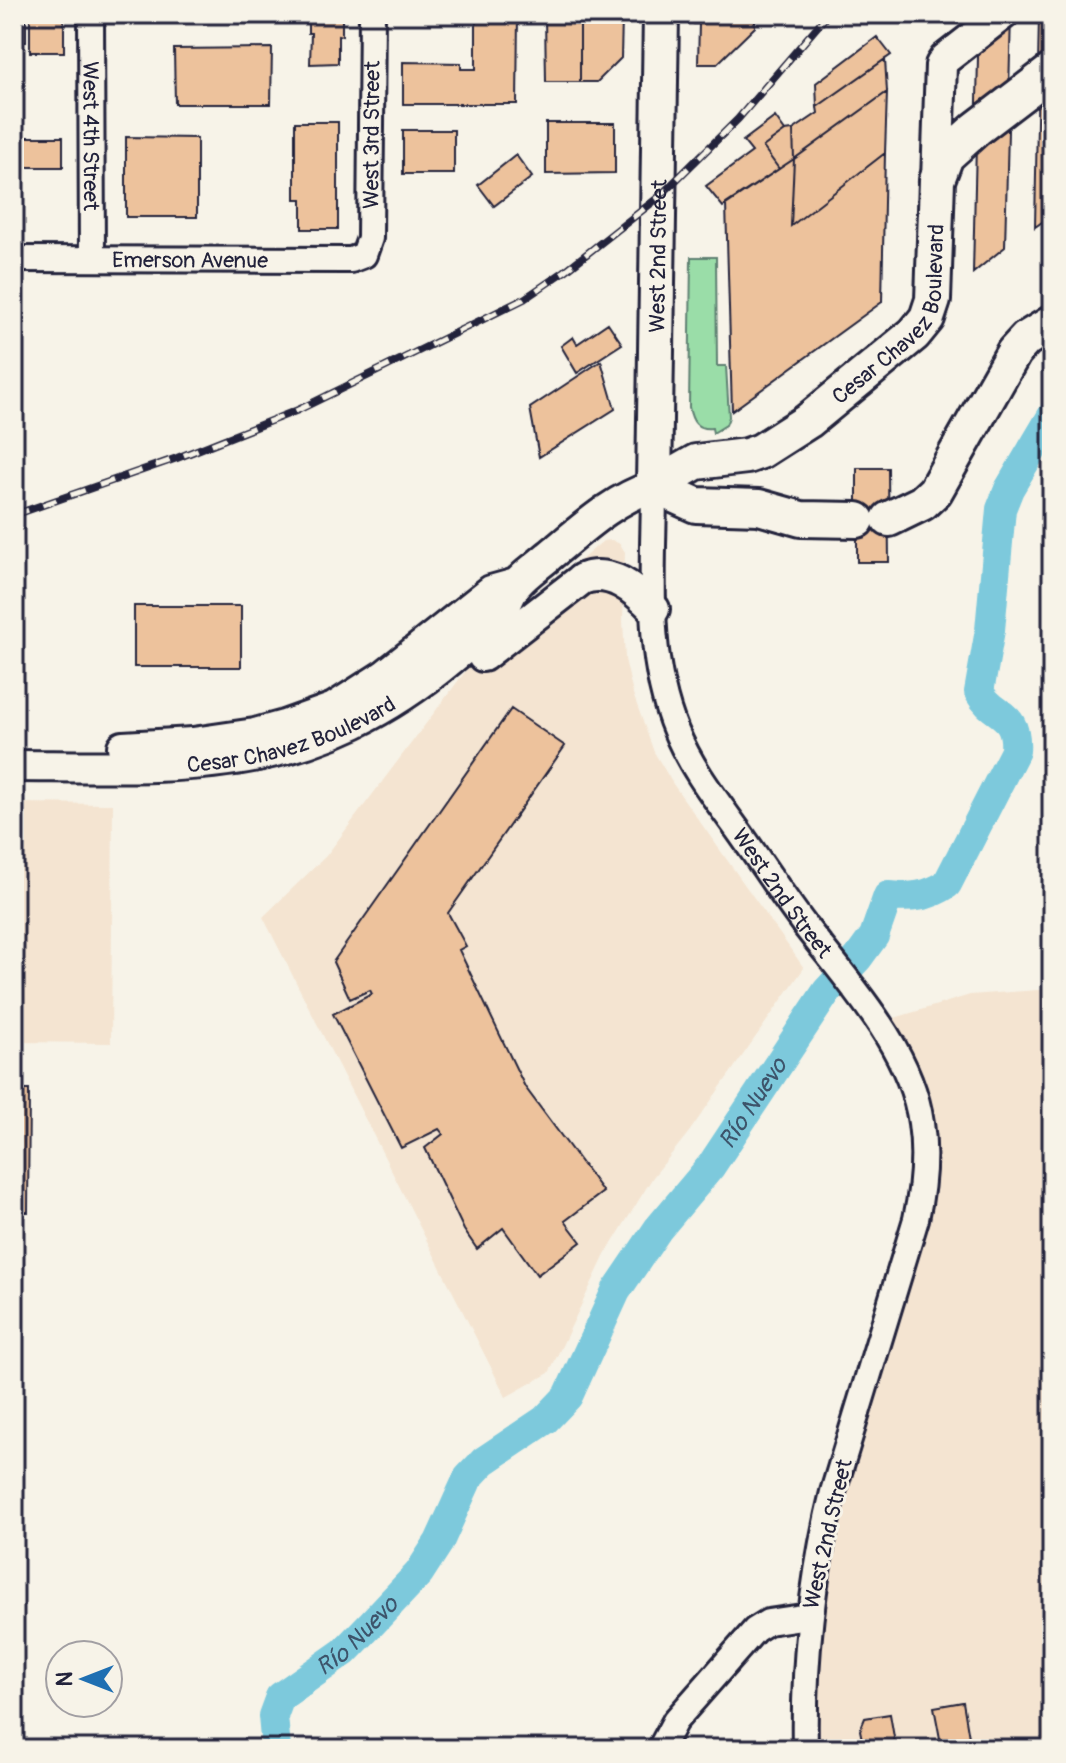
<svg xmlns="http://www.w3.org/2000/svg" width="1066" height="1763" font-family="Pangolin,sans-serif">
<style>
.built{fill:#f4e4d1}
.green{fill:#9adda8;stroke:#5e8072;stroke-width:2}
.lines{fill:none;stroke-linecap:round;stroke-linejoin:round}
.river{stroke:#7dc9dc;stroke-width:30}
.building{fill:#edc29c;stroke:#22223b;stroke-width:2}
.minor-casing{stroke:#22223b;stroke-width:30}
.major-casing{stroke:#22223b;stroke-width:36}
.highway-casing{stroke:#22223b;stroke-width:40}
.minor{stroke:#f7f3e8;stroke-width:24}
.major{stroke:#f7f3e8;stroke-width:30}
.highway{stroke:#f7f3e8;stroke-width:34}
.rail-casing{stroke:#22223b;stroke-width:8}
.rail{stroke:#f7f3e8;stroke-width:5;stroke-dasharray:15;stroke-linecap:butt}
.labels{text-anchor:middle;stroke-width:6;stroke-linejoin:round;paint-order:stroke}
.street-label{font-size:22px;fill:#22223b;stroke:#f7f3e8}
.water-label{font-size:24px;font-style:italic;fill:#3d546b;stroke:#f7f3e8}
</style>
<rect width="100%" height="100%" fill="#f7f3e8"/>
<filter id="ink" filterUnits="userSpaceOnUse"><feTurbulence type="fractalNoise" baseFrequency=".0125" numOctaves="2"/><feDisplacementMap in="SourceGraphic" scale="16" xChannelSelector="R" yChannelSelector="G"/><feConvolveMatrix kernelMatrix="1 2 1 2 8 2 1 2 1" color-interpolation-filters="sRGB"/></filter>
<g filter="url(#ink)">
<path class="built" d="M612,540L620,544L625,552L623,620L625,659L633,694L654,752L673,784L804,968L689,1132L653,1177L605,1255L549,1373L506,1397L263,917L326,856L486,644L597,546L603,541Z
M14,803L113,804L111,1043L14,1042Z
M1052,989V1749H804L809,1616L924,1158L878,1023L970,995Z"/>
<path class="green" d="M691,257H716L717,366H726L729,417L726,425L713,433L712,428C697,430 692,422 689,407Z"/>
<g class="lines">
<path class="river" id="s1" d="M276,1749L273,1716L280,1697L344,1652L372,1623L419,1573L439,1542L468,1478L484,1461L545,1420L568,1396L616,1291L658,1229L711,1166L827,991L858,958L874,936L888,896C911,898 928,897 947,884L1015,751C1018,710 993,718 979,692L990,630L1001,509L1009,489L1052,416"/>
</g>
<path class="building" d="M14,14H26V42H14Z
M30,14H64V52H30Z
M476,14H518L517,104H403V62L461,63V69H476Z
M545,14H580V82H546Z
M580,14H620L622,17L621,58L597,82H580Z
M695,14H755V27L717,64H698L699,24H694Z
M979,14H1011L1005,247L973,273Z
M1039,14H1052V215L1035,227Z
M321,19H342V36L338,35V63L310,64L311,33H308V21L321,22Z
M877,37L891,55L817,107L816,83Z
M272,48L271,104H175L174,49Z
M885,59L887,92L794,159L793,130L818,113L817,107Z
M887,92L885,153L791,226L794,159Z
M775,117L785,131L763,147L779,169L723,207L706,186L752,152L743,141Z
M295,122H338V229H302V199H295Z
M546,123H615V173L546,174Z
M403,130H454V174H403Z
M793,130L794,159L779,169L763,147L785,131Z
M14,137H63V167H14Z
M126,137L197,138V217H126Z
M885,153L882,302L732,411L726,204L794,159L791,226Z
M516,155L532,177L494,206L478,185Z
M608,323L622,344L577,373L561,346L573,337L577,344Z
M601,361L615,409L539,457L530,408Z
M857,468H888L889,562H857Z
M134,606H241V667H134Z
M511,709L565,746L448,913L466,946L459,950L525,1087L603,1192L565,1221L581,1242L537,1275L503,1228L477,1249L464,1230L425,1148L443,1134L439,1129L401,1148L333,1014L372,994L370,990L350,999L333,962Z
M14,1090H29L28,1212H14Z
M963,1702L971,1749H942L934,1707Z
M890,1714L896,1749H864L860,1730L865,1718Z"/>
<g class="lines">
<g class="minor-casing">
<g id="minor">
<path id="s2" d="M91,14L92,259"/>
<path id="s3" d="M14,259L351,260L364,255L370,238L372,14"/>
<path id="s4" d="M654,486C654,567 644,654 676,731C691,768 717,801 740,833C762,864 783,897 806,927C850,984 911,1049 921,1123C926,1156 923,1187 916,1219L833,1492C812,1578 803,1661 805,1749"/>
<path d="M660,1749L675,1721L755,1630L768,1622L809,1616"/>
</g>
</g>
<g class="major-casing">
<g id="major">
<path d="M937,180L941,65L945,59L1003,14"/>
<path d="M483,656L582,579C610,568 635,589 654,609"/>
<path d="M123,747L193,743L255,734L284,726L334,708L384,676L491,591L516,584"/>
<path id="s5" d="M14,766C186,767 309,778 450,660C465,647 483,635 496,621C506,610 508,594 517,584C526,573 539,565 549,556C583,528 612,500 654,486"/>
</g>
</g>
<g class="highway-casing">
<g id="highway">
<path id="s6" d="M654,486L696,462L747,456L761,451L808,421L914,334L927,318L933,300L937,180L946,156L976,129L1052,71"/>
<path id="s7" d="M654,486L661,14"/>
<path d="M654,486L696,505L759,507L801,519L857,520"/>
<path d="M889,519L922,503L935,491L1014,352L1026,339L1052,323"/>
</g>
</g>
<use href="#minor" class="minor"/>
<use href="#major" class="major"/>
<use href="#highway" class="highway"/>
<g class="rail-casing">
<path id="rail" d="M14,515L177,458L298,410L524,299L565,271L659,197L738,119L828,14"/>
</g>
<use href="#rail" class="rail"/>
</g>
</g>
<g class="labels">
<g class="street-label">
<text dy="8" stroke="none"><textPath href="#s3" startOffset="472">West 3rd Street</textPath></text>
<text dy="8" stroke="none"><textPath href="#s2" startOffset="122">West 4th Street</textPath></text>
<text dy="8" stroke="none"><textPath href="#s7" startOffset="230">West 2nd Street</textPath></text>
<text dy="8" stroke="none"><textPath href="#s3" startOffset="176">Emerson Avenue</textPath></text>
<text dy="8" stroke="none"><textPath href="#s6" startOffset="314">Cesar Chavez Boulevard</textPath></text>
<text dy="8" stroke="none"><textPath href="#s5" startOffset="282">Cesar Chavez Boulevard</textPath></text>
<text dy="8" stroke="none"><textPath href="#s4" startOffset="442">West 2nd Street</textPath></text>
<text transform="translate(827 1534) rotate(-77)" y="8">West 2nd Street</text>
</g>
<g class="water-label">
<text dy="8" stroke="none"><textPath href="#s1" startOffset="826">Río Nuevo</textPath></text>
<text dy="8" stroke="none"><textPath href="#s1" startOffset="152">Río Nuevo</textPath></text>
</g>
</g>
<rect width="1066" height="1763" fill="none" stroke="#f7f3e8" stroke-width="48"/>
<rect x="24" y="24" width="1018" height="1715" fill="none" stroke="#22223b" stroke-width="3" filter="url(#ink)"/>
<g transform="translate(84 1679) rotate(270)"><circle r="38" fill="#f7f3e8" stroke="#a29fa3" stroke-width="2"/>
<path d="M0-6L14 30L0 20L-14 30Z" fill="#1f6fb2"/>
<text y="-12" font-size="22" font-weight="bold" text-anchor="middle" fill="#22223b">N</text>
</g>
</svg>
